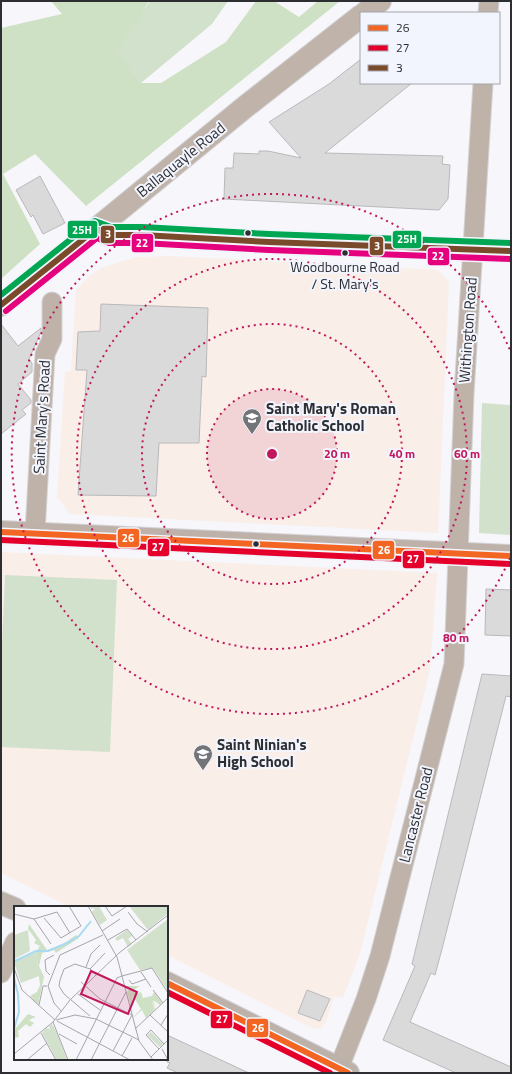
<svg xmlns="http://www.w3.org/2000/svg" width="512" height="1074" font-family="'Titillium Web',sans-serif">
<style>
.education{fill:#f9eee8}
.green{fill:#d2e1cc}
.forest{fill:#cee1c5}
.building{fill:#dbdadb;stroke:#bab8ba}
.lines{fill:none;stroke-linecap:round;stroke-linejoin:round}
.minor-casing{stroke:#d3d3d6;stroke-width:21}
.secondary-casing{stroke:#d3d3d6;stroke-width:24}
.primary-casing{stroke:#d3d3d6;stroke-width:24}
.trunk-casing{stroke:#d3d3d6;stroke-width:24}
.minor{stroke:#bfb3a9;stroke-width:19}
.secondary{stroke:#bdb1a9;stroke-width:22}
.primary{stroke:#bfb3aa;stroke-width:22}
.trunk{stroke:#bcb2aa;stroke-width:22}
.bus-1-casing{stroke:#f3f5fe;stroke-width:9}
.bus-2-casing{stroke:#f3f5fe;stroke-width:9}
.bus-3-casing{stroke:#f3f5fe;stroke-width:9}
.bus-4-casing{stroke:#f3f5fe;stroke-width:9}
.bus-5-casing{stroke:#f3f5fe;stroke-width:9}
.bus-1{stroke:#f26522;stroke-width:6}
.bus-2{stroke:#e4002b;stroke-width:6}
.bus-3{stroke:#7a4b2a;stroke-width:6}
.bus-4{stroke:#e5007d;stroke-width:6}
.bus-5{stroke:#00a651;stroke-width:6}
.ring{fill:none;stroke:#c2185b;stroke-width:2;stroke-dasharray:2 4}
.bus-dot{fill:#2d2e31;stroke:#f3f5fe;stroke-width:1.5}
.labels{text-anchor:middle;stroke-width:4;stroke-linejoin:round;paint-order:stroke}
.bus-label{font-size:14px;fill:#2d2e31;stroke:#f3f5fe}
.street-label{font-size:15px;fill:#2d2e31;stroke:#f3f5fe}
.poi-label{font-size:15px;font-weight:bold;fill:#2d2e31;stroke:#f3f5fe;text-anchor:start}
.inset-river{fill:none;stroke:#a9daf1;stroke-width:2}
.inset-road{fill:none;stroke:#a6a6aa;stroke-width:1}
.view{fill:#c2185b;fill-opacity:0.15;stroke:#c2185b;stroke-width:2}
.inset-edge{fill:none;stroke:#2d2e31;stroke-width:2}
.centre{fill:#c2185b;stroke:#f3f5fe;stroke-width:2}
.ring-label{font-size:12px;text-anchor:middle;font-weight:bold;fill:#c2185b;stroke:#f3f5fe;stroke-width:4;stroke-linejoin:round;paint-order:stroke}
.line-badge{stroke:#f3f5fe;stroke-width:1.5}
.badge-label{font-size:11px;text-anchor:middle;font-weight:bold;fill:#fff}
</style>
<rect width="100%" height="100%" fill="#f6f6fb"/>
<path class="education" d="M172,256L438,270L449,282L438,533L70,514L57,497L65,372L71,371L76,290L87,278L101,268L136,257Z
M1,552L437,573L430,670L360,953L343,998L334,996L326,1022L321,1028L314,1029L167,955V907H70L1,873Z"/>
<path class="green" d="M150,1H228L212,24L141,83L115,50Z
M482,403L511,405V535L479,533Z
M5,575L117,580L110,752L1,747V669Z"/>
<path class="forest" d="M51,1H149L130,32L116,50L141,83H161L226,42L256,1H274L299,17L318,1H340L86,206L35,154L3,174L40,244L1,279V28L62,14Z"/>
<path class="building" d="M361,59V83H412L325,153L443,156L442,164L450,165L448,199L439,210L224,199L225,168H233L234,153L259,154V151H268L301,158L269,122L329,84Z
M40,176L65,223L43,234L33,215L31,217L16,190Z
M101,304L208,308L206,377L202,376L199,443H159L156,496L78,495L87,370H76L78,332L100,331Z
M1,324L18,346L41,328V332L29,359L32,363V372L18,384L31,400V403L22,410L26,414L1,434Z
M486,589L511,590V636L485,635Z
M482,674L511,676V697L506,696L442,949L435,975L431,973L410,1022L511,1067V1073H456L383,1040L415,966L412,964Z
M307,990L330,999L320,1021L298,1013Z
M167,1035L249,1073H178L167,1068L170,1063L167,1062Z"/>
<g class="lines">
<g class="minor-casing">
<path id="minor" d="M488,13L489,1
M35,533L45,354L52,339V302
M1,973L15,942
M337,1073L366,999L380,956L454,664L464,394L483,83"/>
</g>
<g class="secondary-casing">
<path id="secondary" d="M1,532L511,556"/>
</g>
<g class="primary-casing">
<path id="primary" d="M365,13L380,1
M96,229L109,235H142L269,242L511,251
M1,305L96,229L245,107L361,16"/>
</g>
<g class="trunk-casing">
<path id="trunk" d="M1,903L15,909
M167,983L348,1073"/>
</g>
<use href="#minor" class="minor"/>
<use href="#secondary" class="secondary"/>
<use href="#primary" class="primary"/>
<use href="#trunk" class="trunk"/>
<g class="bus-1-casing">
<path id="bus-1" d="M1,532L511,556
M167,983L348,1073"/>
</g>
<g class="bus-2-casing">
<path id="bus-2" d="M1,540L511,564
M167,992L330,1073"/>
</g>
<g class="bus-3-casing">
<path id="bus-3" d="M1,305L96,229L109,235H142L269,242L511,251"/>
</g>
<g class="bus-4-casing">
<path id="bus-4" d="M6,311L97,238L109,243H142L269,250L511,259"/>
</g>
<g class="bus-5-casing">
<path id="bus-5" d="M1,295L91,223L95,221L111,227H142L269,234L511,243"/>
</g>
<use href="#bus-1" class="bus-1"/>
<use href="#bus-2" class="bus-2"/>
<use href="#bus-3" class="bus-3"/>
<use href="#bus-4" class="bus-4"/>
<use href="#bus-5" class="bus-5"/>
</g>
<circle cx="272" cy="454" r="65" fill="#c2185b" fill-opacity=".12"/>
<g class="ring">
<circle cx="272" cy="454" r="65"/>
<circle cx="272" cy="454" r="130"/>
<circle cx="272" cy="454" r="195"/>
<path d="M510 558A260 260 0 1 1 510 350"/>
</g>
<defs>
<g id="school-pin" transform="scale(1)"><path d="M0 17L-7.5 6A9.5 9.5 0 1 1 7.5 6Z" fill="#737478" stroke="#f3f5fe"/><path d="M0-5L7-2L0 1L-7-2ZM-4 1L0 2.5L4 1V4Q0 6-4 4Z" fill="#fff"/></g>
</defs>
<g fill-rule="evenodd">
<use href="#school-pin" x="252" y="418"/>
<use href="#school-pin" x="203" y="754"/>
</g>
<g class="bus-dot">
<circle cx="248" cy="233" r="3.5"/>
<circle cx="345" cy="253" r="3.5"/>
<circle cx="256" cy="544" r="3.5"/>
</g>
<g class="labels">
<g class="bus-label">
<text x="345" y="272">Woodbourne Road<tspan x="345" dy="17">/ St. Mary's</tspan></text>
</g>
<g class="street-label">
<text transform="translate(181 160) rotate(-39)" y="5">Ballaquayle Road</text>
<text transform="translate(468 330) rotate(-86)" y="5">Withington Road</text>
<text transform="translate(42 417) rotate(-87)" y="5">Saint Mary's Road</text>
<text transform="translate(416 815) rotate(-76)" y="5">Lancaster Road</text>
</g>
<g class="poi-label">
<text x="266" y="414">Saint Mary's Roman<tspan x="266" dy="17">Catholic School</tspan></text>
<text x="217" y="750">Saint Ninian's<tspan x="217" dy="17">High School</tspan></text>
</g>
</g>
<g transform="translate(14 906)">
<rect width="154" height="154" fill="#f6f6fb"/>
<path d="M77,0H85L93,14L86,19L78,6L81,2L77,3ZM115,0H154V7L134,24ZM154,13V85L139,62L126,64L113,44ZM14,24L16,45L0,53V29ZM113,24L118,30L114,33L118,38L114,41L109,32L103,35L101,32ZM22,46L25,70L7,77L0,56ZM38,118L42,125L53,154H43L28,127L32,122L36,123L35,120ZM137,126L149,138L146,141L133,129Z" fill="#d2e1cc"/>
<path d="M15,18L33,44L48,39L62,29L65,32L42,47L40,44L28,47L25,60L30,71L24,99L16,90L23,86L26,79L22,46L26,40L20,37L22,34L14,23ZM111,80H126L121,83L122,88L127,86L129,92L138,90L140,86L148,97L146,99L139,94L142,102L137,94L141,103L132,112L128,104L120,111L113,86L116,83H112ZM119,90L127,103L120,110L117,99ZM14,108L22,111L15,114L20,117L16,121L12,118L4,125L5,131L0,132V124Z" fill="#cee1c5" fill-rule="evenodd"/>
<path class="inset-river" d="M1,55L22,45H34L53,37L65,30L77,15M0,72L4,88L5,106L0,123"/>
<path class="inset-road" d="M74,0L103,51L125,135L139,154M91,0L98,10L113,0M114,6L123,18L134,26M0,8L20,13L43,6L56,27M30,12L47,32L67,20L55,0M20,13L37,38M88,25L106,13M94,34L113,23L122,34M72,61L77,48L86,39M0,62L8,84L41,114M76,63L91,47M127,66L137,81M36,69L32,65L31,54L40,49M108,70L138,62L154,87M115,74L118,78L132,73M67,76L86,93L118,109L99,145M139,84L149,97M64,88L86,104M25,99L29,80H33M47,105L40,97L34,80L46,49L89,29M136,109L154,126M76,110L50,88L45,80L46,74L50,63L61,58L76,63L83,69M82,113L125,134M42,114L61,109L82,113M43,115L116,154M39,116L54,154M147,119L154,108M121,123L154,92M27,127L42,154M45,128L63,138M145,143L132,129L137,124L150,138M148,143L154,154M0,148L39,116L56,94L105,47L154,9M108,150L118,132M137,151L154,134M13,154L33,137M62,154L103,72L108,70M77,154L112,86"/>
<path class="view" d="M77,65L123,86L114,108L67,88Z"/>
<rect width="154" height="154" class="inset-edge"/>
</g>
<circle cx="272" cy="454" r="6" class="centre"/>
<g class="ring-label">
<text x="337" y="458">20 m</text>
<text x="402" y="458">40 m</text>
<text x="467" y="458">60 m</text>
<text x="456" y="642">80 m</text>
</g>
<g class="line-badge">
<rect x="67" y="220" width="31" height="19" rx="4" fill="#00a651"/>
<rect x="100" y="225" width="15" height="19" rx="4" fill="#7a4b2a"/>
<rect x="392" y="230" width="30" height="19" rx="4" fill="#00a651"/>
<rect x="131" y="233" width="23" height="20" rx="4" fill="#e5007d"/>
<rect x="369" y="236" width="15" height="20" rx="4" fill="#7a4b2a"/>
<rect x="427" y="247" width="23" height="19" rx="4" fill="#e5007d"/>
<rect x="117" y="528" width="23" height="20" rx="4" fill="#f26522"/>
<rect x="147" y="538" width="23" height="19" rx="4" fill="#e4002b"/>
<rect x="372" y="540" width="23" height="20" rx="4" fill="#f26522"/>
<rect x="402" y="550" width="23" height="19" rx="4" fill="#e4002b"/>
<rect x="210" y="1010" width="23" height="19" rx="4" fill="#e4002b"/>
<rect x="246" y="1018" width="23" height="20" rx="4" fill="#f26522"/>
</g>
<g class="badge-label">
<text x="82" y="234">25H</text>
<text x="108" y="238">3</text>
<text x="407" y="243">25H</text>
<text x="142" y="247">22</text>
<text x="377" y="250">3</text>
<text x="438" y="260">22</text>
<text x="128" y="542">26</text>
<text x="158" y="551">27</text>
<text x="384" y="554">26</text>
<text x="413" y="563">27</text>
<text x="222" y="1023">27</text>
<text x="258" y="1032">26</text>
</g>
<rect width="512" height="1074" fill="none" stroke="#2d2e31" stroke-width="4"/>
<rect x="360" y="12" width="140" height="72" fill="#f3f5fe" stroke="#a4a5ac"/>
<rect x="368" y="25" width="20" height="6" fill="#f26522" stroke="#a4a5ac"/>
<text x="396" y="32" font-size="12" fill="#2d2e31">26</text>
<rect x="368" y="45" width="20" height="6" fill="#e4002b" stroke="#a4a5ac"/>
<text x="396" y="52" font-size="12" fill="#2d2e31">27</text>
<rect x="368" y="65" width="20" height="6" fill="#7a4b2a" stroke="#a4a5ac"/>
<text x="396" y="72" font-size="12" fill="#2d2e31">3</text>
</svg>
